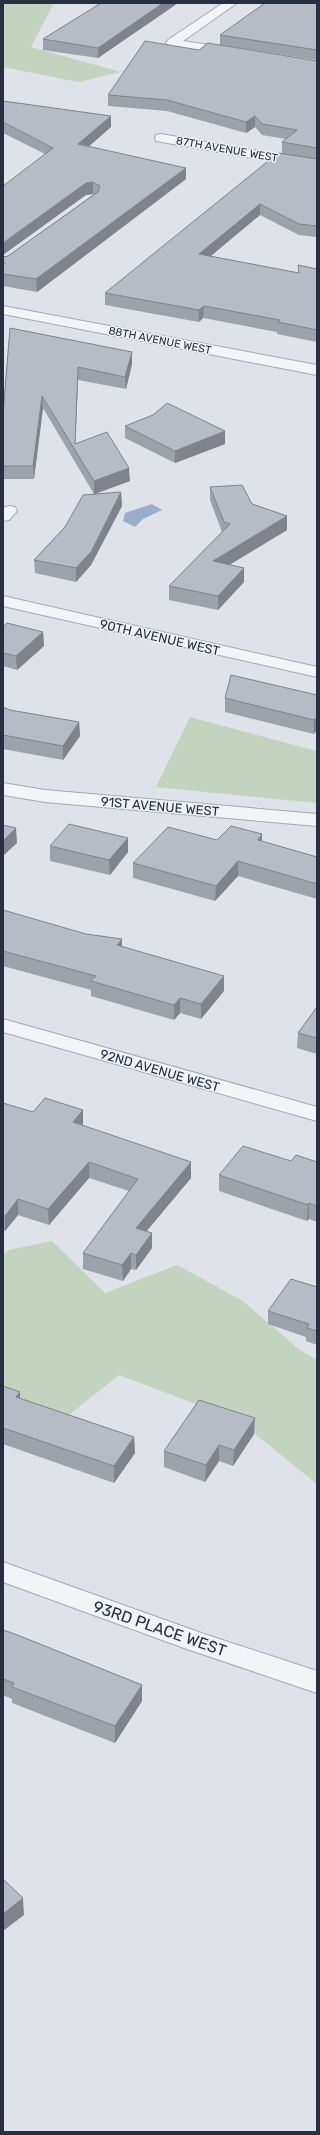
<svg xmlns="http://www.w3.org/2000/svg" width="320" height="2135" font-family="Rubik,sans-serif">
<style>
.green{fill:#c4d3c0}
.water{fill:#9aadca}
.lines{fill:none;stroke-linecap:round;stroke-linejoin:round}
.minor-casing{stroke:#a4a9b3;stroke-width:2}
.minor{fill:#f2f4f7;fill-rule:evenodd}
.wall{fill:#9da1aa}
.shaded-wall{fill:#80838b}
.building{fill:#b7bbc6;stroke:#80838b}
.labels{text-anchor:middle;stroke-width:3;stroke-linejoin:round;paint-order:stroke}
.far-street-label{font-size:11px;fill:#282f40;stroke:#eff1f6}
.street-label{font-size:13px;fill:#282f40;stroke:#eff1f6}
.near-street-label{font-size:16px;fill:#282f40;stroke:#eff1f6}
</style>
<rect width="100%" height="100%" fill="#dfe2e9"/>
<path class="green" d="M3,3H54L31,47L121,72L78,82L3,67Z
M190,717L317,751V803L156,787Z
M52,1241L105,1293L177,1265L243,1301L300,1350L317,1360V1484L238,1420L119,1375L69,1415L3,1395V1255L9,1250Z"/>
<path class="water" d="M152,504L162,510L143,519L135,527L123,521L125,513Z"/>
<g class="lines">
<g class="minor-casing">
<path id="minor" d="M223,3H237L183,41L236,49L238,52L236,55L232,56L168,46L166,43L168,40Z
M161,134L317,161V169L156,141L155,138L156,135Z
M3,306L317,365V375L3,314Z
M9,506L15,507L17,511L9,520L3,521V508Z
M3,596L317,667V677L3,606Z
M3,783L45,790L317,814V826L45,802L3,795Z
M3,1019L317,1107V1121L3,1032Z
M3,1562L204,1634L317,1671V1693L184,1648L3,1582Z"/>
</g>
<use href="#minor" class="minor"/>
</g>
<path class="wall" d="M101,3H178L98,58L43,50V39Z
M317,3V60L220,45V35Z
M199,50L317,61V237L299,235L260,215L210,256L298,273V265L317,269V342L277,334V332L203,318L199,322L105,305V293L282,153V142L286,139L262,135L255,127L246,133L167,111L108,106V95Z
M3,101L111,116V127L88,147L186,168V179L37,292L3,286V257L8,256L94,194H93L86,195L45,154L3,133Z
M10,328L132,352V364L126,389L78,380L75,444L130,481L95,494L121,492L122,506L91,565L76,582L35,573L34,560L65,527L94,494L43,408L34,479H3V414Z
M153,415L225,444L175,463L125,438V426Z
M210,487L252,504L287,516V530L229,565L244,568V582L218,610L169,600V586L222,532L210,500Z
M3,627L43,632L44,646L17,670L3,666Z
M317,695L314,734L225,712V698Z
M3,707L10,710L79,722L80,736L63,760L3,749Z
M128,838V852L110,875L50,861V846Z
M217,840L262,841L317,857V899L238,876L215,901L133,878V863Z
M3,910L122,947L224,991L201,1019L180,1013L174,1020L91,996V990L3,966Z
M317,1007V1054L297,1048L298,1033Z
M3,1103L33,1112L83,1110V1125L191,1178L146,1231L152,1233V1248L136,1270L131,1269L123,1281L83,1269V1253L129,1191L89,1178L49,1225L18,1215L5,1231L3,1230Z
M291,1161L317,1162V1222L309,1219L307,1221L219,1191V1175Z
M317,1287V1345L306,1341V1337L268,1324V1311Z
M3,1386L20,1392V1398L134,1437L135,1453L114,1483L3,1444Z
M254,1434L233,1466L219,1461L205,1482L164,1467V1451Z
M3,1630L142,1685V1701L115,1743L12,1703V1699L3,1695Z"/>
<path class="shaded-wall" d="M163,3H178L98,58V48Z
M111,116V127L78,156V144Z
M255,116V127L246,133V122Z
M186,168V179L37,292L36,279Z
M93,182V194L86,195L3,255V243L86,183Z
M260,204V215L199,266V254Z
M204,306L203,318L199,322V310Z
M132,352V364L126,389L125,377Z
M78,367V380L75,450V449Z
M42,396L43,408L34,479L33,466Z
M225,431V444L175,463V451Z
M129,468L130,481L94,494V481Z
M121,492L122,506L91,565L76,582V568Z
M287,516V530L213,575V561Z
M244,568V582L218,610V596Z
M43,632L44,646L17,670L16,656Z
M317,717V730L314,734V720Z
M79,722L80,736L63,760V746Z
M16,828L17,843L3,856V841Z
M262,834V849L258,840Z
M128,838V852L110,875L109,860Z
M238,861V876L215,901L216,886Z
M122,939V954L117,945Z
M224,976V991L201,1019V1004Z
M180,998V1013L174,1020V1005Z
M83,1110V1125L73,1122Z
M89,1162V1178L49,1225L48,1209Z
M191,1162V1178L136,1244V1228Z
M18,1199V1215L5,1231V1216Z
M309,1203V1219L307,1221L308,1205Z
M152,1233V1248L136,1270V1255Z
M131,1253V1269L123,1281L122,1265Z
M20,1392V1408L16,1397Z
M255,1418L254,1434L233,1466L234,1450Z
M134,1437L135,1453L114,1483V1466Z
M219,1445V1461L205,1482L206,1465Z
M142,1685V1701L115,1743V1726Z
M23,1898L24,1915L3,1931V1914Z"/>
<path class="building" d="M101,3H163L98,48L43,39Z
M265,3H317V50L220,35Z
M145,41L199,50L208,43L317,61V148L282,142L297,130L262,124L255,116L246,122L167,100L108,95Z
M3,101L111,116L78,144L186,168L36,279L3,274V264L5,263H3V257L8,256L98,192L100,186L93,182L86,183L3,243V186L53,148L3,122Z
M278,153L317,159V226L299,224L260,204L199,254L299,273L298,265L317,269V330L278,322L280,320L204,306L199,310L105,293Z
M10,328L132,352L125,377L78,367L75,444L107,432L129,468L94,481L42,396L33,466H3V414Z
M167,403L225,431L175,451L125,426L153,415Z
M242,485L252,504L287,516L213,561L244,568L218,596L169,586L230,524L224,522L210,487Z
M121,492L91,552L76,568L34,560L65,527L83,495Z
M7,623L43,632L16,656L3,653V627Z
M231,675L317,695V717L314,720L225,698Z
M3,707L10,710L79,722L63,746L3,735Z
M69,824L128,838L109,860L50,846Z
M3,825L16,828L3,841Z
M231,826L262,834L258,840L317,857V884L238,861L216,886L133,863L168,827L217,840Z
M3,910L86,934L122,939L117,945L224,976L201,1004L180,998L174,1005L91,981L96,976L3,951Z
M317,1007V1038L298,1033Z
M45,1098L83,1110L73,1122L191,1162L136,1228L152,1233L136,1255L131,1253L122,1265L83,1253L138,1179L89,1162L48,1209L18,1199L5,1216L3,1215V1103L33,1112Z
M243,1146L291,1161L296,1155L317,1162V1206L309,1203L308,1205L219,1175Z
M291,1279L317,1287V1331L307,1328L309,1324L268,1311Z
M3,1386L20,1392L16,1397L134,1437L114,1466L3,1428Z
M199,1400L255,1418L234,1450L219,1445L206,1465L164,1451Z
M3,1630L15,1634L142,1685L115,1726L12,1687L14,1683L3,1679Z
M3,1879L23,1898L3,1914Z"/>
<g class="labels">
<g class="far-street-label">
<text transform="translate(227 149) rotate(10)" y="4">87TH AVENUE WEST</text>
<text transform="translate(160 340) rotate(11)" y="4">88TH AVENUE WEST</text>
</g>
<g class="street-label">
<text transform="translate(160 637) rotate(13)" y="5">90TH AVENUE WEST</text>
<text transform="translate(160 806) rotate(5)" y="5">91ST AVENUE WEST</text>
<text transform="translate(160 1070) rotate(16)" y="5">92ND AVENUE WEST</text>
</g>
<g class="near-street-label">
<text transform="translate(160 1628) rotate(19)" y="6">93RD PLACE WEST</text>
</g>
</g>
<rect width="320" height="2135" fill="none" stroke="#282f40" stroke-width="8"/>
</svg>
